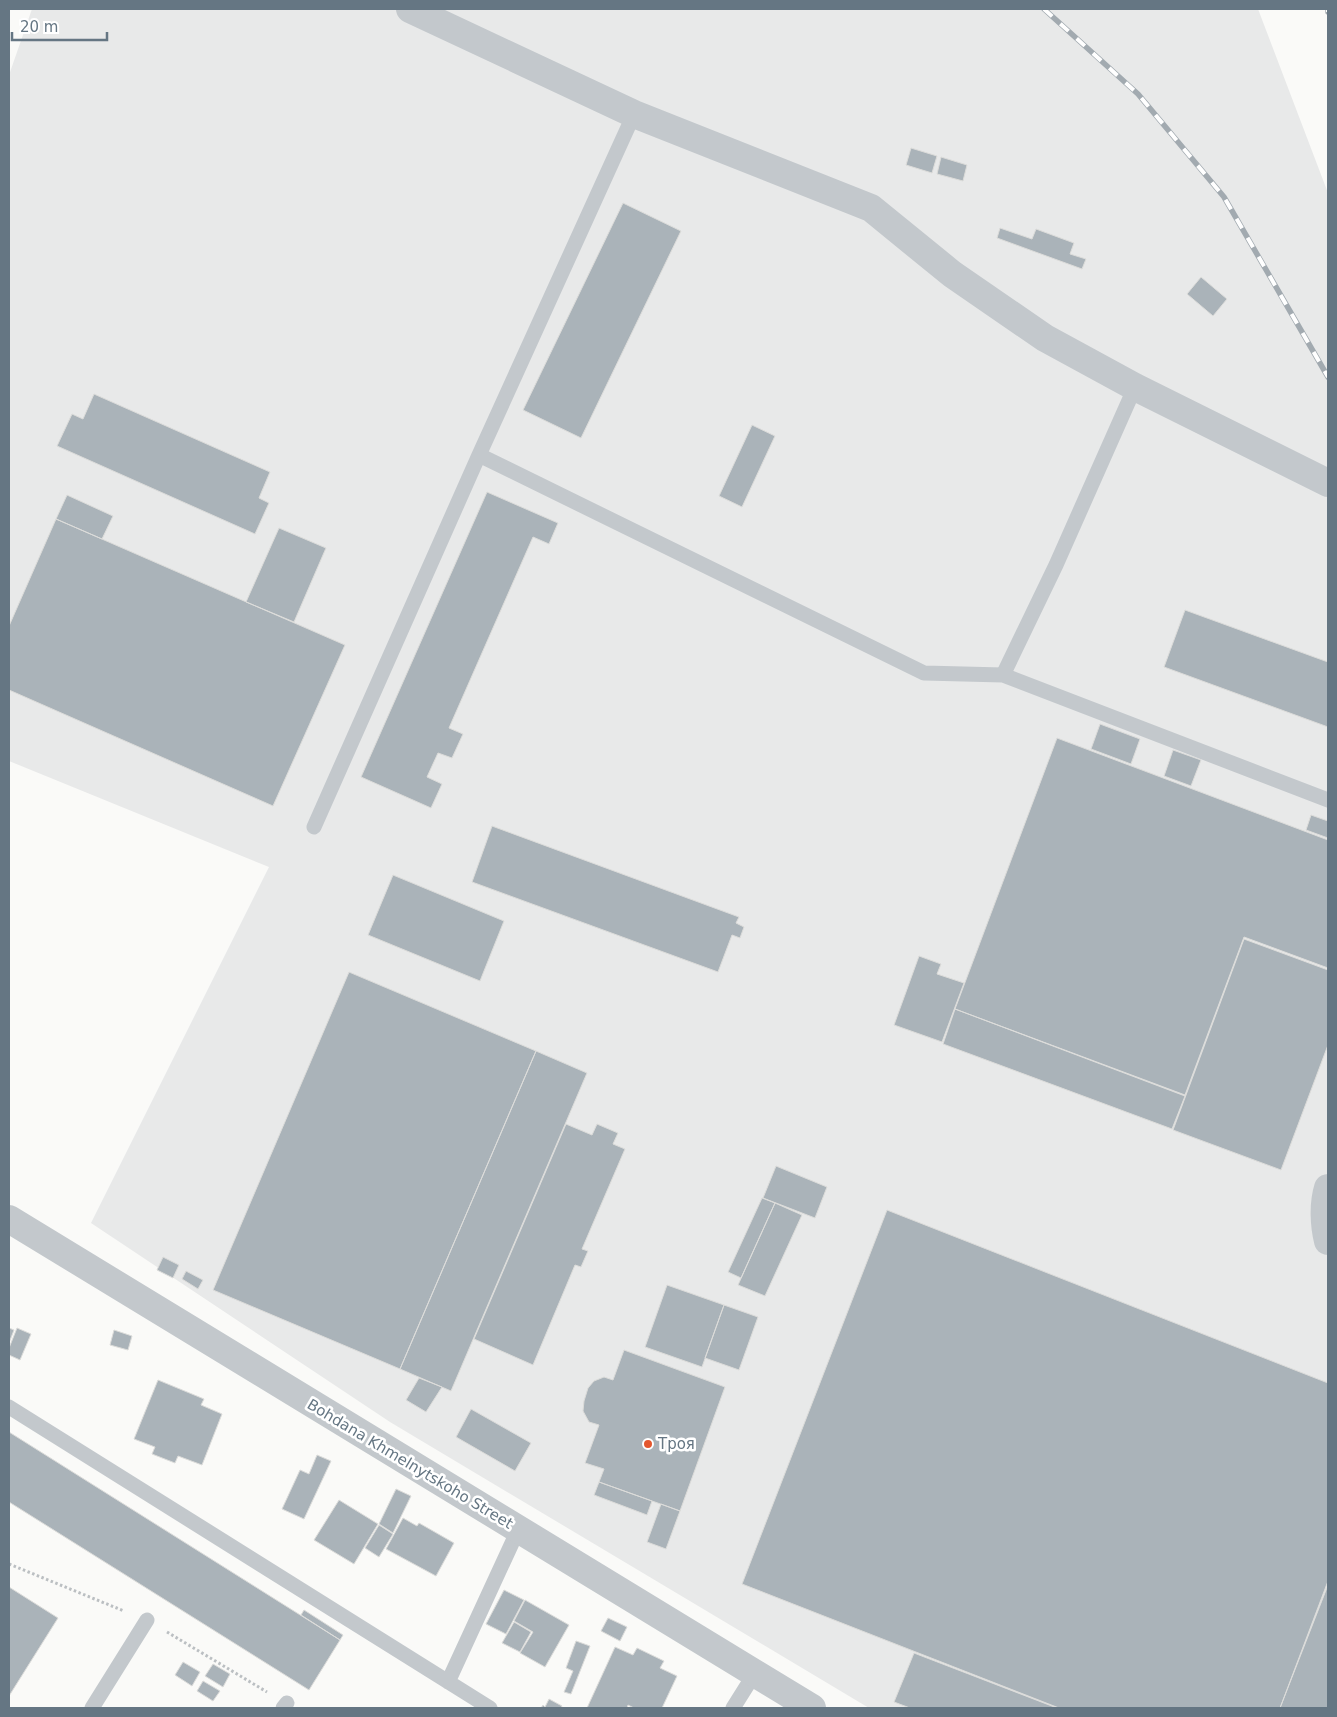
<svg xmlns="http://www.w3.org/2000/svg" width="1337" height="1717" font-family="'DejaVu Sans',sans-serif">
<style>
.built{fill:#e8e9e9}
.building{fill:#aab3b9;stroke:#dcdcda}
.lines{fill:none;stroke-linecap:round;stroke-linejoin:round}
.path{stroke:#bbbfc2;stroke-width:3;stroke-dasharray:2.5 2.5;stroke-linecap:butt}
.service{stroke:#c3c8cc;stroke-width:15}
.minor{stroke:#c3c8cc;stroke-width:28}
.rail-casing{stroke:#a2aab0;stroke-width:5.5}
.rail{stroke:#fff;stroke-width:4;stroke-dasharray:11;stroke-linecap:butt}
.poi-dot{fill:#e4572e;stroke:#fff;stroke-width:2}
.labels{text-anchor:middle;stroke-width:5;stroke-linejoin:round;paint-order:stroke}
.poi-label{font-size:15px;fill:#657683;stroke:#fff;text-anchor:start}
.street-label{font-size:15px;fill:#657683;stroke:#fff}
</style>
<rect width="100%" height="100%" fill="#fafaf8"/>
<path class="built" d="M32,9H1258L1328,193V1708H869L390,1422L91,1223L269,867L9,761V75Z"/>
<path class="building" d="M911,148L937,156L932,173L906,165Z
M941,157L967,165L963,181L937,174Z
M623,203L681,231L581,438L523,410Z
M1000,228L1032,239L1036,229L1074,243L1070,254L1086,259L1082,269L997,238Z
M1201,277L1227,299L1213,316L1187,294Z
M94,394L270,472L259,498L269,503L255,534L57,446L72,414L83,419Z
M752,425L775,436L742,507L719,496Z
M487,492L558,523L549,544L533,537L449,728L463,734L452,758L438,753L427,777L442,784L431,808L361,777Z
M67,495L113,516L102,539L56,519Z
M56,519L345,645L273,806L9,690V626Z
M279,528L326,548L294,622L246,602Z
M1185,610L1328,662V727L1164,667Z
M1100,724L1140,739L1131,764L1091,749Z
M1057,738L1328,840V968L1244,937L1185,1095L955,1009Z
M1173,750L1201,760L1191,786L1164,776Z
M1311,815L1328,821V838L1306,830Z
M492,826L739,917L736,923L744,927L740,938L732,935L718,972L472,882Z
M393,875L504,921L480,981L368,935Z
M1244,939L1328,970V1045L1281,1170L1173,1130Z
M919,956L941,964L937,974L964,983L942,1042L894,1025Z
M349,972L536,1051L400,1369L213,1290Z
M955,1009L1185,1096L1172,1129L943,1044Z
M536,1051L587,1073L451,1391L400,1369Z
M566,1124L592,1135L597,1124L618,1133L613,1144L625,1149L582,1249L588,1251L581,1267L575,1265L533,1365L474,1339Z
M776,1166L827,1187L815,1218L763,1198Z
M762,1198L775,1203L741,1278L728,1272Z
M775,1203L802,1215L765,1296L738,1285Z
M887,1210L1328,1383V1581L1280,1708H1059L742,1584Z
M163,1257L179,1265L173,1278L157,1270Z
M186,1271L203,1280L198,1289L182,1279Z
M667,1285L724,1305L702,1367L645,1347Z
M724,1305L758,1317L739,1370L705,1358Z
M9,1328L14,1330L9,1343Z
M17,1328L31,1334L20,1360L9,1355V1348Z
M114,1330L132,1336L128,1350L110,1345Z
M624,1350L725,1387L680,1511L599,1482L604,1469L585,1463L599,1425L589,1422L583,1411L584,1401L588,1388L594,1381L604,1377L613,1380Z
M419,1378L442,1387L426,1412L406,1400Z
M158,1380L204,1399L201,1405L222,1414L202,1465L178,1456L175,1463L152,1454L155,1447L134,1439Z
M471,1409L531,1443L515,1471L456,1437Z
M9,1432L340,1640L309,1690L9,1502Z
M317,1455L331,1461L304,1519L282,1509L300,1470L309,1474Z
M599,1482L652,1501L647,1515L594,1495Z
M396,1489L411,1496L393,1533L379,1524Z
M339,1500L378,1524L354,1564L314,1540Z
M661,1504L680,1511L666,1549L647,1542Z
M403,1518L417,1526L419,1523L454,1543L436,1576L386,1549Z
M379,1525L393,1534L379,1557L365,1548Z
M1328,1585V1708H1280Z
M9,1587L58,1618L9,1696Z
M504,1590L524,1600L506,1634L486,1624Z
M525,1600L569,1625L545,1667L520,1653L533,1632L514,1621Z
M304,1610L343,1635L340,1640L301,1615Z
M608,1618L627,1627L620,1641L601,1631Z
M514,1622L531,1632L520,1652L502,1643Z
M576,1641L590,1646L571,1694L564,1692L573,1671L566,1668Z
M615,1647L633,1655L637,1648L664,1661L660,1668L677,1676L662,1708H634L628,1705L627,1708H587Z
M914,1653L1057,1708H910L894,1702Z
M183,1662L200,1672L192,1686L175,1675Z
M213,1664L230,1674L223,1687L205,1676Z
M203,1681L220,1691L213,1701L197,1691Z
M549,1699L562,1706L561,1708H541L543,1705L545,1707Z"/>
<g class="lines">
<path class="path" d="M9,1564L124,1611
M167,1632L267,1692"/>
<path class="service" d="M479,455L924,673L1003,675L1056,565L1135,387
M1003,675L1328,800
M314,827L479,455L634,114
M9,1407L490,1708
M448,1682L518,1530
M92,1708L147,1620
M283,1708L287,1703
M733,1708L755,1673"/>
<path class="minor" d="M410,9L634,114L871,208L952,274L1045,338L1135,387L1328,483
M1328,1188C1323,1204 1324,1225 1328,1241
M9,1219L812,1708"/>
<g class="rail-casing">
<path id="rail" d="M1044,9L1138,94L1224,197L1328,377
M1328,9V12"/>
</g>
<use href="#rail" class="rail"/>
</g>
<circle class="poi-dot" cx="648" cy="1444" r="5"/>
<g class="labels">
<g class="poi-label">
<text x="658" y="1449">Троя</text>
</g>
<g class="street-label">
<text transform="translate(410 1464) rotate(31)" y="5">Bohdana Khmelnytskoho Street</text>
</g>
</g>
<rect width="1337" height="1717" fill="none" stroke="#657683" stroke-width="20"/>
<path d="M12 32v8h95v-8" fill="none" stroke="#657683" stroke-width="2.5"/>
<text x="20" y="32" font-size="15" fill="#657683" stroke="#ffffff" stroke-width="4" paint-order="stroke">20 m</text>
</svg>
